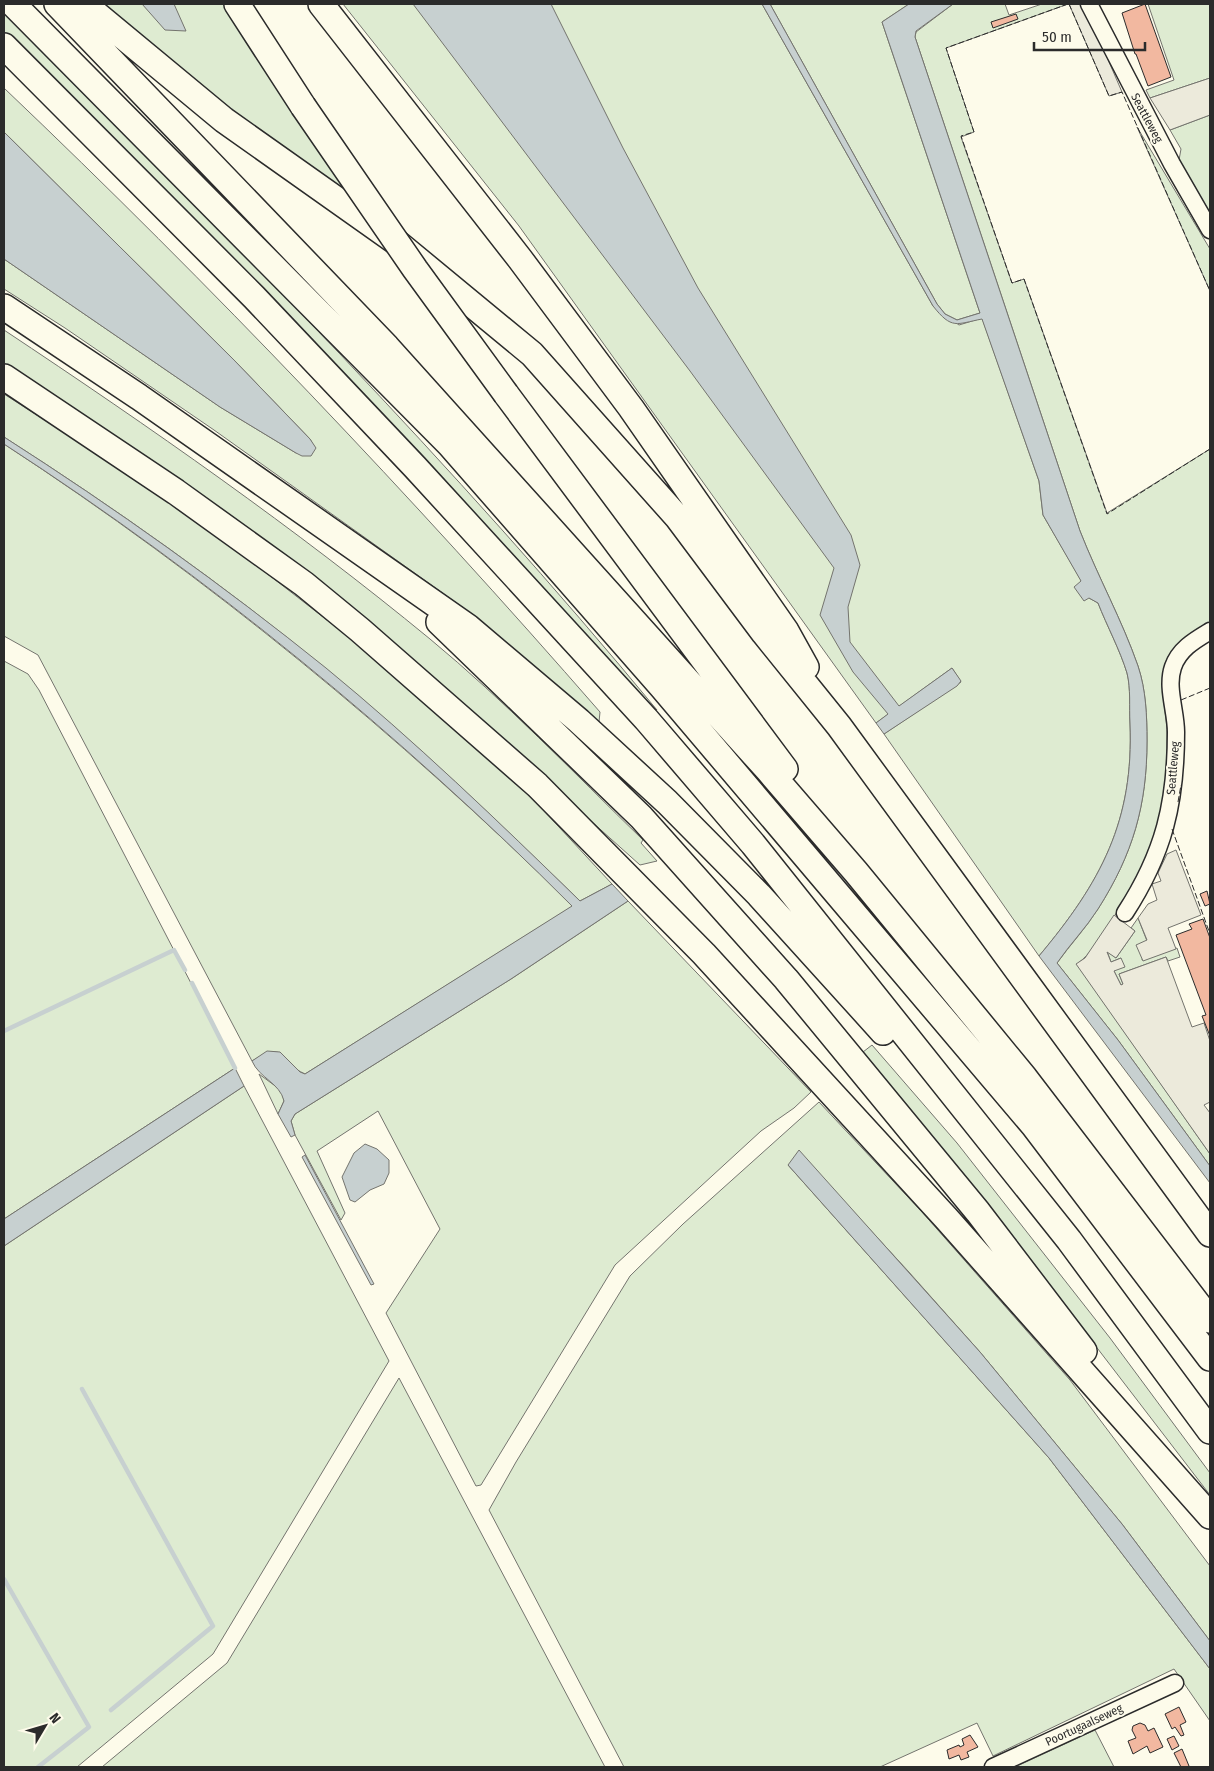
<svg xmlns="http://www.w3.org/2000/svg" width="1214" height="1771" font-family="'Fira Sans Condensed',sans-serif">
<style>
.green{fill:#deebd1;stroke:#74746e}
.parking{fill:#eceadb;stroke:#74746e}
.water{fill:#c7d0d0;stroke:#74746e}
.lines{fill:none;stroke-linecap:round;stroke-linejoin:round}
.stream{stroke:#c7d0d0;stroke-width:4.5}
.building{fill:#f2b8a0;stroke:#2b2b2b}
.minor-casing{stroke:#2b2b2b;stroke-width:19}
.highway-casing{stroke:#2b2b2b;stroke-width:28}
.minor{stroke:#fdfbea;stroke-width:16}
.highway{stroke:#fdfbea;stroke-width:25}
.highway-bridge-casing{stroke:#2b2b2b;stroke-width:28;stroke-linecap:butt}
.highway-bridge{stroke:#fdfbea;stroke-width:25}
.fence{stroke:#2b2b2b;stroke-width:1;stroke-dasharray:6 2.5;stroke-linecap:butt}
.labels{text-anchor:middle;stroke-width:4;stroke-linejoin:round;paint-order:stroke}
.street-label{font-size:12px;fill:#2b2b2b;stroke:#fdfbea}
</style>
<rect width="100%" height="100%" fill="#fdfbea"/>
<path class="green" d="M92,4H234L377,215L228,115Z
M343,4H762L933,306L959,325L982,318L1039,481L1043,515L1082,582L1089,598L1098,603C1107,626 1120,650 1127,673C1131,689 1129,707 1130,723C1134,821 1101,882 1039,956L884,734L961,682L952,668L876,723L519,226Z
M770,4H909L882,22L980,313L957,320L945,314L937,304Z
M953,4H1005L1009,15L1042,4H1068L946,48L974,132L961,137L1012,283L1024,279L1107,513L1210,449V624C1196,633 1174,642 1167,659C1157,681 1167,711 1167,734C1167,773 1164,814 1151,850C1143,871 1123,903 1110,923C1100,937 1091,954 1077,964L1210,1154V1166L1118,1040L1057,963C1070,945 1086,928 1098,909C1133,854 1147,805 1147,741C1147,716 1146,690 1138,666C1122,620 1098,577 1080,531L915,37L916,32Z
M1148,4H1210V78L1150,98L1146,90L1174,80Z
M4,12C230,237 454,464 657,710L593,652L124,152L4,33Z
M4,88C212,286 411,495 600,712L599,722L465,609L214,430L65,328L4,289V259L220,407L296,453L315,448L310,439L234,360L4,132Z
M1210,115V214L1179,160L1181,149L1170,130Z
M1137,127L1210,249V291Z
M4,330C150,427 295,528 430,639C505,701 573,772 643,840L641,843L657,861L640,865L562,795L4,366Z
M4,394L184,509L408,683L504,768L612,884L580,901C498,822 415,741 326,669C224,585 115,508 4,437Z
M4,444C209,578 398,734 573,906L305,1074C278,1062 288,1039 252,1061L38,655L4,636Z
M4,661L28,674L39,690L235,1068L4,1219Z
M628,901L811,1092L794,1108L761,1131L615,1265L481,1485L476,1486L386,1313L440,1229L378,1111L317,1151L345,1213L341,1220L295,1135L291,1121L295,1114L511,979Z
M1138,918L1147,941L1142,960L1177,948L1180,957L1168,961L1166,957L1119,974L1123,984L1121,985L1114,971L1121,958L1111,962L1107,951L1116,958L1135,931L1131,928Z
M872,1045L957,1143L1110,1338L1210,1473V1495L969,1181L863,1052Z
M259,1074L282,1091L284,1101L278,1114Z
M244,1086L389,1361L213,1654L77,1767H4V1246Z
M819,1102L922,1212L1070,1380L1210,1566V1641L1122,1524L980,1352L908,1271L851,1209L788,1165L1049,1458L1210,1669V1721L1174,1669L993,1756L977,1723L880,1767H624L489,1510L516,1462L630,1276L683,1224Z
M399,1378L605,1767H102L227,1663Z
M1095,1730L1114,1767H1015Z"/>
<path class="parking" d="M1069,4H1084L1122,92L1109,96Z
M1210,78V115L1170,130L1150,98Z
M1176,850L1201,915L1168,928L1176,949L1143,961L1136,945L1147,940L1138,918L1148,904L1157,900L1152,884L1161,881L1158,873L1167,854Z
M1114,915L1135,931L1116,958L1107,952L1111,962L1121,958L1125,967L1114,971L1121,985L1123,984L1119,974L1166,957L1192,1027L1204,1023L1210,1041V1102L1204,1105L1210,1113V1154L1076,964L1085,958Z"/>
<path class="water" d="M142,4H174L186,31L165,30Z
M413,4H551L623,148L698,288L851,535L860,565L848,607L850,642L899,706L952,668L961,681L957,686L884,734L876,723L888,714L853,672L820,615L834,568L690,371Z
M762,4H770L937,304L945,314L957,320L980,313L882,22L909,4H953L916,31L915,37L1080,531C1098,577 1122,620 1138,666C1146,690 1147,716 1147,741C1147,805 1133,854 1098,909C1086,928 1070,944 1057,963L1118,1040L1210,1166V1183L1039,956C1101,882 1134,821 1130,723C1129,707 1131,689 1127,673C1120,650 1107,626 1098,603L1089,598L1084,601L1074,587L1081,581L1043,515L1039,481L982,319C956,324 952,330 933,306Z
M4,132L234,360L310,439L316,448L311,456H302L296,453L220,407L4,259Z
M4,437C115,508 223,585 326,668C415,741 498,821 580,901L612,884L628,901L511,979L295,1114L291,1121L295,1135L291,1137L278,1114L284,1101C280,1083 259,1078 252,1061L267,1051L280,1052L300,1072L305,1074L572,906C399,733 209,577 4,444Z
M235,1068L244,1086L4,1246V1219Z
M365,1144L377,1149L389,1160V1173L384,1184L370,1190L355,1202L350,1200L342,1177L354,1153Z
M799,1150L980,1352L1122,1524L1210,1641V1669L1049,1458L788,1165Z
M305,1155L374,1284L371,1285L302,1157Z"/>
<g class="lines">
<path class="stream" d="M192,983L235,1068
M4,1031L174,950L185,970
M82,1389L213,1626L111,1710
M4,1579L89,1727L38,1767"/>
</g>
<path class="building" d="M1145,4L1171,77L1148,86L1136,54H1135L1122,13Z
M1016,14L1018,19L993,28L991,22Z
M1207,891L1210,904L1205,906L1200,894Z
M1203,919L1210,938V1036L1202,1016L1206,1015L1176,935L1192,929L1189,924Z
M1179,1707L1186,1722L1180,1725L1184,1735L1181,1736L1175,1727L1172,1729L1165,1714Z
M1140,1723L1145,1725L1148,1731L1154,1728L1163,1747L1150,1753L1147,1746L1133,1754L1128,1741L1136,1738L1132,1730L1133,1726Z
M970,1735L978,1747L967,1752L969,1757L961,1760L959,1755L949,1759L947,1750L959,1745L960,1747L964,1745L962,1739Z
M1174,1736L1179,1746L1172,1750L1167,1739Z
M1182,1749L1189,1766L1187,1767H1181L1174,1753Z"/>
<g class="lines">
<g class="minor-casing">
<path id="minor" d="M1089,4L1172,164L1210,230
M1125,913C1164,853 1176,803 1176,732C1176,711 1166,687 1173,667C1179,649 1195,640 1210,631
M993,1767L1175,1683"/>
</g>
<g class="highway-casing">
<path id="highway" d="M13,4L450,445L662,687L1034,1126L1210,1358
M57,4L387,347L768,770L856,872L1025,1078L1210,1320
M84,4L224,120L395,241L532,354L678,518L764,633L839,726L1210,1234
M237,4L303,106
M321,4L520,259L631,408L786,631L806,667
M4,46L254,297L415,467L646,719L753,844L1069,1240L1210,1431
M4,307L139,397L468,627L579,721L667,802L759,895L883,1032
M4,377L176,492L304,584L360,630L537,785L704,954L946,1218L1210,1516
M506,394L785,769
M439,622L641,817L786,979L978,1212L1084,1351"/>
</g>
<use href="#minor" class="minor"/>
<use href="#highway" class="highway"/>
<g class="highway-bridge-casing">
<path id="highway-bridge" d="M303,106L415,269L506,394"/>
</g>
<use href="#highway-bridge" class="highway-bridge"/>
<path class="fence" d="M1068,4L946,48L974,132L961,136L1012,283L1024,279L1107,514L1210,449
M1069,4L1109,96L1122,92L1210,291
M1181,700L1210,688
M1178,802L1181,785
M1172,829L1210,934"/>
</g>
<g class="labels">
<g class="street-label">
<text transform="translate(1147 118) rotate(62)" y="4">Seattleweg</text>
<text transform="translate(1173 768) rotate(-85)" y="4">Seattleweg</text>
<text transform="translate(1084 1725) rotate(-25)" y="4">Poortugaalseweg</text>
</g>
</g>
<rect width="1214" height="1771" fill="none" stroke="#2b2b2b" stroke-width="10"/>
<g transform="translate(45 1726) rotate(52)" stroke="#fdfbea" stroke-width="4" paint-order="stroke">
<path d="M0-4L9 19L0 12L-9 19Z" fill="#2b2b2b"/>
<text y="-8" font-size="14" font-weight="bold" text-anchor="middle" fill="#2b2b2b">N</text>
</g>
<path d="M1034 42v8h111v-8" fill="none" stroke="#2b2b2b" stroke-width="2.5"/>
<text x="1042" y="42" font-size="15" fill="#2b2b2b" stroke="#fdfbea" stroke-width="4" paint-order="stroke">50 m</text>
</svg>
